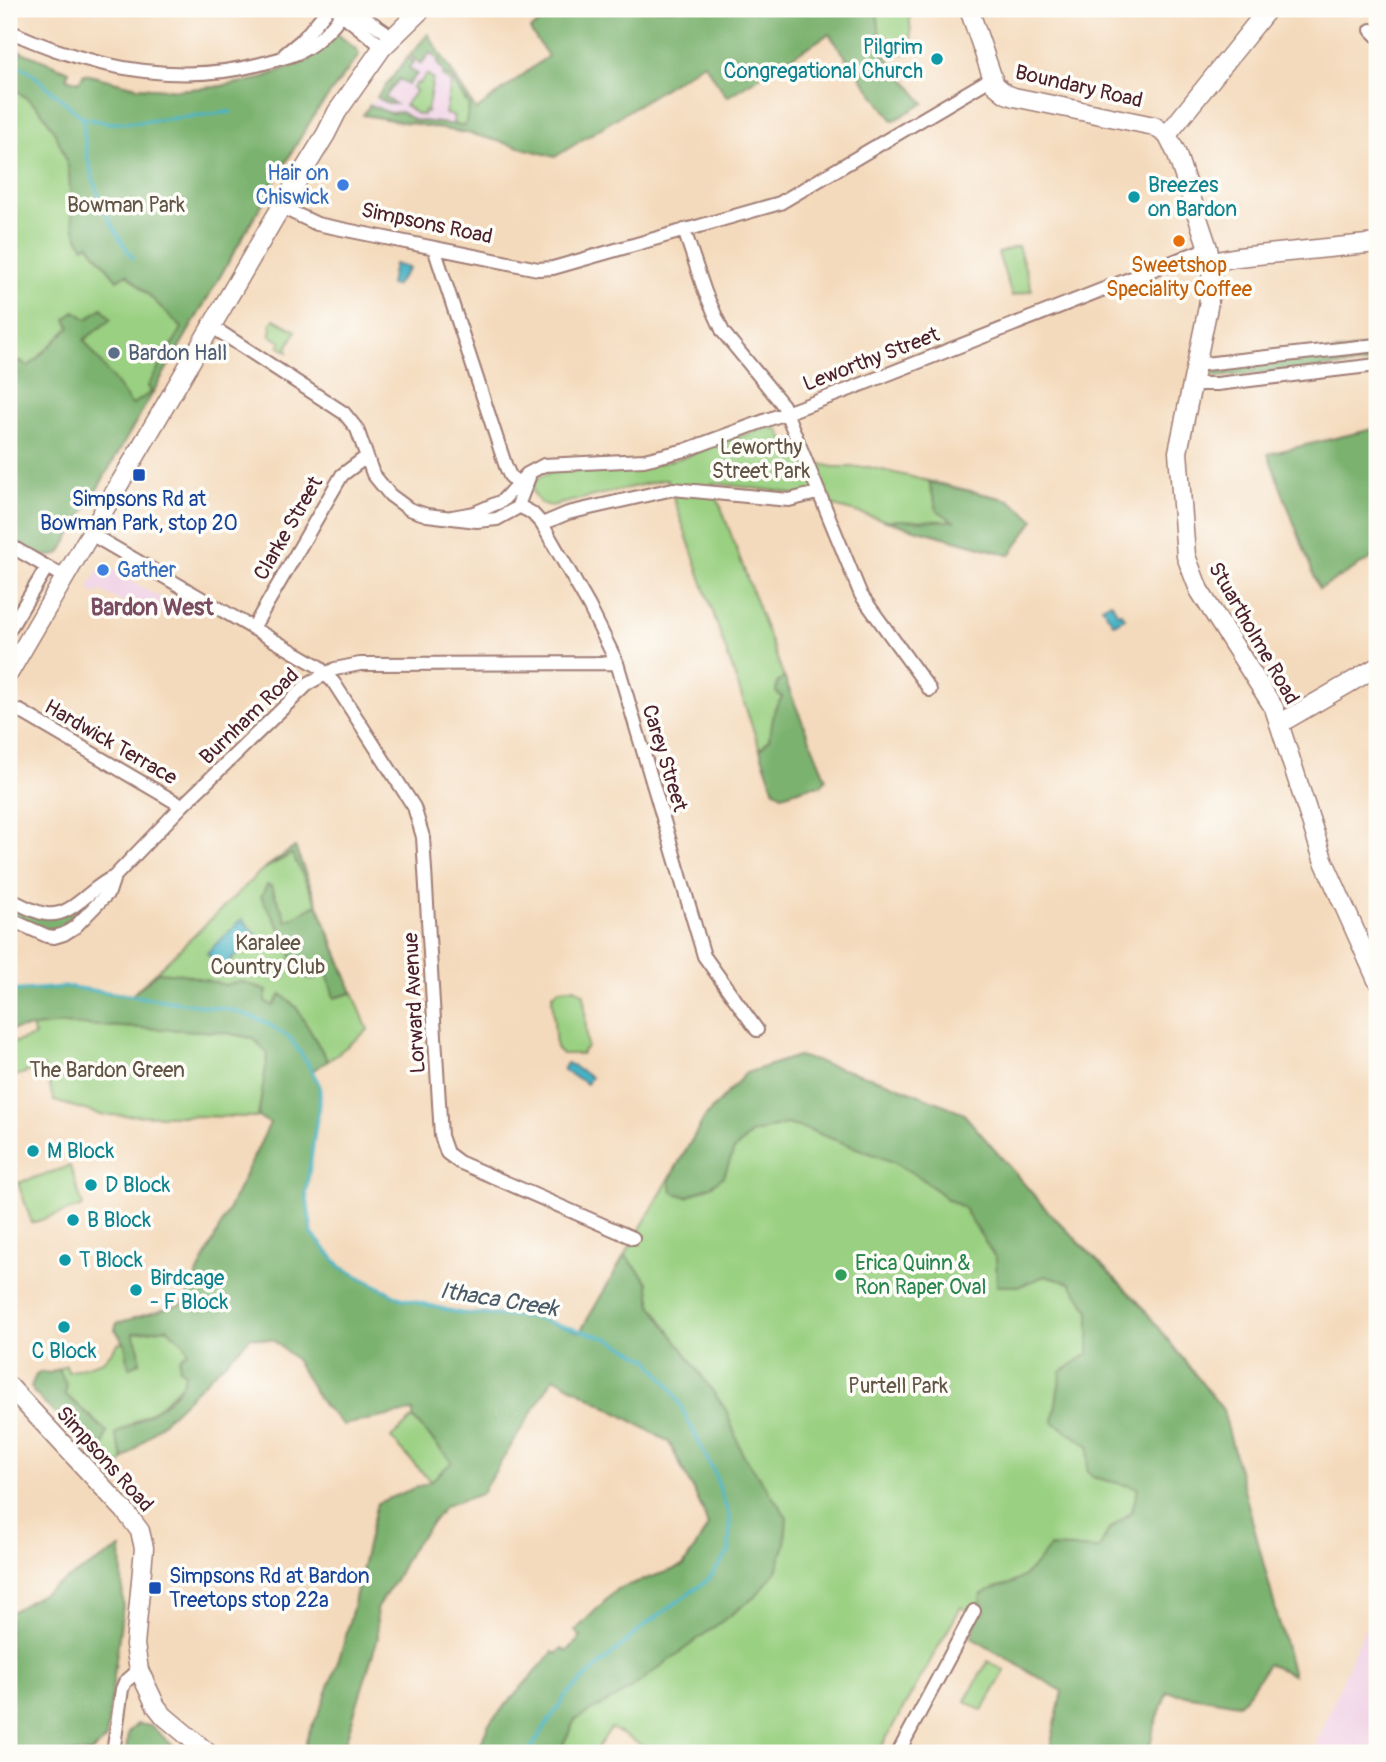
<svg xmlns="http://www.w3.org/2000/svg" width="1386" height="1762" font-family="Pangolin,sans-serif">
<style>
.built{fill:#f0d0e5}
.green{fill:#9ad081;stroke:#727856;stroke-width:2}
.forest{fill:#7bb26f;stroke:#62684d;stroke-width:2}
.water{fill:#47b3c4;stroke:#486978;stroke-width:2}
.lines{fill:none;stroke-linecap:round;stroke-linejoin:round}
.stream{stroke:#47b3c4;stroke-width:3.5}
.street-casing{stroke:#9f7c74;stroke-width:16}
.secondary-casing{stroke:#9f7c74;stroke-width:21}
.street{stroke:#fff;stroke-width:12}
.secondary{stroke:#fff;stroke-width:18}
.culture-dot{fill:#0f9aa8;stroke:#fdfcf7;stroke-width:2.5}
.shop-dot{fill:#3f7fe0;stroke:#fdfcf7;stroke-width:2.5}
.food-dot{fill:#e8710a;stroke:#fdfcf7;stroke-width:2.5}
.service-dot{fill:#5c6f8a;stroke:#fdfcf7;stroke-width:2.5}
.transit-dot{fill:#1a4fb4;stroke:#fdfcf7;stroke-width:2.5}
.leisure-dot{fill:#2e9e5b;stroke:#fdfcf7;stroke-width:2.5}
.labels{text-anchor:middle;stroke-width:7;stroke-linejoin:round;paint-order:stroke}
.culture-label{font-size:21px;fill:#0d838f;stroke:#fdfcf7;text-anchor:start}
.street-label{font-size:21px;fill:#4a1f2b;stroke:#fdfcf7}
.shop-label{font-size:21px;fill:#366cbe;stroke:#fdfcf7;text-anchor:end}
.park-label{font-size:21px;fill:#625445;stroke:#fdfcf7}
.food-label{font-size:21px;fill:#c56008;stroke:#fdfcf7}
.service-label{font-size:21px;fill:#4e5e75;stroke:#fdfcf7;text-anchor:start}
.transit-label{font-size:21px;fill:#164399;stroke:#fdfcf7}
.leisure-label{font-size:21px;fill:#27864d;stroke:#fdfcf7;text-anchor:start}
.neighbourhood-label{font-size:23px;font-weight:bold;fill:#794c62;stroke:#fdfcf7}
.water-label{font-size:23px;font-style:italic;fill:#495a68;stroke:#fdfcf7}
</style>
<rect width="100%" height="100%" fill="#fdfcf7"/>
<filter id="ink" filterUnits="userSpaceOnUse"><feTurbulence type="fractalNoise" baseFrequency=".0143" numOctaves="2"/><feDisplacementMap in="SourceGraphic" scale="14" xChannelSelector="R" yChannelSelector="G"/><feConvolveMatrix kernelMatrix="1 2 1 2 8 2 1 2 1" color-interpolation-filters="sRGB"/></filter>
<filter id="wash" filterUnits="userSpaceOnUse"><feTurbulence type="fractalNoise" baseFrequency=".00686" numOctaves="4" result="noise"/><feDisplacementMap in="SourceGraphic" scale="28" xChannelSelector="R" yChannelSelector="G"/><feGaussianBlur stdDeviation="1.57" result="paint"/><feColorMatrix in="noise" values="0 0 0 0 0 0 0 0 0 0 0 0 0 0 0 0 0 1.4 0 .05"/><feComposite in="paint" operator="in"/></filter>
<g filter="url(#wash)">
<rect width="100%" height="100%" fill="#f4dabc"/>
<path class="built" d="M428,34L476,110L472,134L363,115Z
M108,567L166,601L156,618L127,602L119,601L100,590L97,594L88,589L99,569Z
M1377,1604V1753H1320L1317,1741L1354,1652Z"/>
<path class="green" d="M877,9H909L912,48L909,53L888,54L881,50Z
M336,33L357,50L359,55L316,112L300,138L60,553C43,563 24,546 9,537V47L69,71L66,78L79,82L84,74L137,87L178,90L215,87L256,80L310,60L332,34Z
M427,74L433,79L427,112L424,111L423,115L417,114L405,105L416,91L413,88L417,83L419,84Z
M448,75L469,106L466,126L453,124L454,116L445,114L451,83L445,78Z
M1018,246L1032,290L1012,296L998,253Z
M274,319L296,331L287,348L288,352L279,346L281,342L270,335L272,329L270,325Z
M770,427L779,430L793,457L833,467H869L1009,500L1034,520L1010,555L784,492L712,483L799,718L826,779L821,786H811L782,795L774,790L667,479L551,506L540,503L533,492V485L538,478L553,471L636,468L657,464L685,457L730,439Z
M295,847L368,1030L328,1061L311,1070L289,1037L132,995L262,870Z
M575,988L584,994L587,1047L581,1054H562L556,1048L552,996L559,989Z
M62,1024L220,1032L253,1038L269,1054L258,1117L102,1115L54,1101L44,1067L9,1078V1044L35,1036L32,1026Z
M798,1056L886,1082L962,1112L1043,1206L1139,1303L1223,1410L1077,1668L961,1607L878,1753H655L611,1728L594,1753H478L488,1725L553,1652L556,1654L562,1648L567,1652L581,1637L575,1631L617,1589L683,1566L708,1527L703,1510L669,1442L544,1371L573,1345L705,1117L746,1073Z
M70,1166L83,1206L32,1223L18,1183Z
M167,1328L185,1344L189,1352L185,1381L158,1408L115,1434L124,1460L112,1472L97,1456L104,1444L92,1417L78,1408L65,1394L58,1369L66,1365L68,1372L103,1361L119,1343H125L129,1367L132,1333Z
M413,1418L453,1462L431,1482L391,1438Z
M988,1661L1005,1671L982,1711L965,1701Z"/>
<path class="forest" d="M558,9H877L881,50L924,103L893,121L829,34L727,97L704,63L555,157L472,134L363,115L370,105L390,113L401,112L414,120L465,126L469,106L451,77L448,75L445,78L442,76L444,72L437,63L439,60L430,53L421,64L410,55L428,34L476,110L548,56L530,30Z
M336,33L357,50L359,55L316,112L300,138L60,553C43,563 24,546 9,537V367L20,360L28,367L70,327L66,319L75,311L87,319L102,308L111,319L84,340L132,405L151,392L148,386L182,328L127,274L117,280L88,244L84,247C68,227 71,197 69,173C66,153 50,118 35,105C27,98 17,91 9,85V47L69,71L66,78L79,82L84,74L137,87L178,90L215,87L256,80L310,60L332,34Z
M408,57L414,62L409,68L417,74L408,85L399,79L385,97L395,104H388L377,97Z
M1377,346V363L1216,377L1211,373L1212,370L1217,368Z
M1377,428V555L1319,589L1268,454Z
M929,482L1009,500L1034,520L1010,555L882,520L953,521L937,510Z
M784,677L826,779L821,786H811L782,795L774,790L760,750L769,739L775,708L782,697L776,692L777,683Z
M295,847L352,993L334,998L327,973L312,979L293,972L290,938L282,932L261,897L267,885L271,886L287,921L317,904L292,854L262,870Z
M108,884L69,928L54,934L9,916V906L34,916L72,913L88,903Z
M158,972L183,974L225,985L241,981L267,991L265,1001L273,1006L281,994L296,1007L328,1061L312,1071L319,1084L320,1096L306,1193L312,1234L341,1267L400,1298L460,1313L530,1317L580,1332L625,1255L648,1282L652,1306L726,1410L742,1453L787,1517L785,1544L776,1571L756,1596L629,1690L575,1720L559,1753H478L488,1725L553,1652L556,1654L562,1648L567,1652L581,1637L575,1631L617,1589L684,1566L708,1526L703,1510L669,1442L554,1377L481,1494L445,1506L411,1549L394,1582L376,1609L378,1637L342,1753H305C306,1730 313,1728 321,1708C329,1688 336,1667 343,1646C356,1599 365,1551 377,1503L430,1482L452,1462L413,1418V1411L343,1425L322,1404L294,1358L273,1340L251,1337L124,1460L115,1434C135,1422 183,1400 185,1373L179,1368L180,1358L188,1352L185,1344L167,1328L133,1333L139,1349L140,1362L129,1368L125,1344L115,1329L117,1323L183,1304L270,1123L258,1117L268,1054L253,1038L220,1032L62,1024L9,1030V991L70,987L132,995Z
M798,1056L886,1082L962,1112L1043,1206L1139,1303L1223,1410L1293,1675L1268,1664L1245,1698L1238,1704L1167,1692L1153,1731L1149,1753H1049L1062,1691L972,1638L981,1595C995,1585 999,1588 1012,1583C1027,1577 1040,1559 1050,1547L1099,1549L1108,1531L1132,1511L1138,1488L1092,1477L1087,1470L1089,1446L1053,1422L1061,1372L1089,1353V1310L1070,1283L1045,1276L1020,1286H997L996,1259L963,1207L947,1199L921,1178L893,1162L809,1130L786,1124L751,1134L734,1150L724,1176L711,1186L687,1197L672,1192L670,1179L705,1117L746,1073Z
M58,1369L67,1385L65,1394L107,1432L104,1444L97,1456L34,1393L31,1386L36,1375L42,1372L50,1373Z
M121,1548L123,1605L106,1739L91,1753H9V1613Z
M137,1724L151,1726L181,1753H126L128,1733Z"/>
<path class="water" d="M394,264L409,268L395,286L390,285Z
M1111,602L1118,614L1121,613L1125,618L1114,624L1102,607Z
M242,919L257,936L222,968L207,953Z
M567,1063L591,1077L587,1084L563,1070Z"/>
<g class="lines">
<path class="stream" d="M9,61L29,71L83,118L109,123L139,122L231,112
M83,118C85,170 103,217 133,258
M9,991L70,987L232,1010L263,1021L289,1037L307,1062L319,1084L320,1096L306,1193L312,1234L341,1267L400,1298L460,1313L530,1317L610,1339L649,1360L672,1389L714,1472L730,1519L729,1552L708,1580L645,1625L566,1695L528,1753"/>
</g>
</g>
<g filter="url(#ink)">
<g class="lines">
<g class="street-casing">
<path id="street" d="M352,9L393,37
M337,10L383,47
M1371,30L1377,36
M9,31C90,68 180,87 268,62C288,57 304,53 320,38C328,30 340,20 342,9
M285,54L303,39L328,9
M281,207L317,224L538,269L553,268L780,203L992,78
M684,230L705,292L723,332L783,405L861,595L930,690
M434,248L506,467L510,476L519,484V490
M211,326L344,413L357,429L373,474L390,495L409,509L427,515L477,521L497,519L517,508L529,477
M1195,365L1377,345
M1191,384H1217L1377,365
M519,506L532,513L542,524L589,606L617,663L704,956L757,1030
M452,517L474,513L502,501L527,474L544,465L644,460L686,450L845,391L1208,248
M542,524L568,513L673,489L789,500L817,493
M89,533L318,666L334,683L414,807L423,837L441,1136L447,1153L459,1162L633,1238
M9,545L64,577
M253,628L342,475L366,457
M9,630L47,567
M20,711L182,806
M9,899C20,904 33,912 46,914C72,918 91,886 114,877
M9,919L47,936L54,937L64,934L75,927L109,892L114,877L182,806L309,683L335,669L360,664L617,663
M113,1753L122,1689L125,1682L139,1670
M898,1753L974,1611"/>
</g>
<g class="secondary-casing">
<path id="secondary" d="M969,9L995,85L1006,94L1014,97L1154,126L1167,135L1176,152L1208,248L1212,271L1208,307L1178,452L1186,556L1199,590L1274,708L1323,859L1377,980
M1167,135L1268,9
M1211,262L1238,257L1377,243
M9,673L274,219L326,134L337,112L382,48L422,9
M1279,724L1377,667
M9,1386L125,1511L140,1531L144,1548L135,1645L139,1670L156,1706L164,1716L208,1753"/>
</g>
<use href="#street" class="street"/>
<use href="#secondary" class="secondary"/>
</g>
</g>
<g class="culture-dot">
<circle cx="937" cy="59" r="7"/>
<circle cx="1134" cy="197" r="7"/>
<circle cx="33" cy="1151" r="7"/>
<circle cx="91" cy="1185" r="7"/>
<circle cx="73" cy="1220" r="7"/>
<circle cx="65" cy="1260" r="7"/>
<circle cx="136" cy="1290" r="7"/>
<circle cx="64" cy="1327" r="7"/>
</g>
<g class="shop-dot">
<circle cx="343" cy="185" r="7"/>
<circle cx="103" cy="570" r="7"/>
</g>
<circle class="food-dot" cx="1179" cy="241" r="7"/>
<circle class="service-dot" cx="114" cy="353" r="7"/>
<g class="transit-dot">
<rect x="132" y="468" width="14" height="14" rx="3.5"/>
<rect x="148" y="1581" width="14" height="14" rx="3.5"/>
</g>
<circle class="leisure-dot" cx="841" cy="1275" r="7"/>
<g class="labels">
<g class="culture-label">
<text x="923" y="54" text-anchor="end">Pilgrim<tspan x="923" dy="24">Congregational Church</tspan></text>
<text x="1148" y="192">Breezes<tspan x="1148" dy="24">on Bardon</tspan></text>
<text x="47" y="1158">M Block</text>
<text x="105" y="1192">D Block</text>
<text x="87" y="1227">B Block</text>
<text x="79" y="1267">T Block</text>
<text x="150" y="1285">Birdcage<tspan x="150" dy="24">- F Block</tspan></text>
<text x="64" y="1358" text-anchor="middle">C Block</text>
</g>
<g class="street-label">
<text transform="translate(1079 86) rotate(13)" y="7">Boundary Road</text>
<text transform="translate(427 223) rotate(12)" y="7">Simpsons Road</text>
<text transform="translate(871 359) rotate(-21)" y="7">Leworthy Street</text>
<text transform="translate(288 528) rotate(-60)" y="7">Clarke Street</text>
<text transform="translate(1254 633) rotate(60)" y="7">Stuartholme Road</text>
<text transform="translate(249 716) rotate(-44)" y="7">Burnham Road</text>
<text transform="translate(111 742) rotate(30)" y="7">Hardwick Terrace</text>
<text transform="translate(665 758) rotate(73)" y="7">Carey Street</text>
<text transform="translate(414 1003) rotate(-93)" y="7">Lorward Avenue</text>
<text transform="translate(105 1459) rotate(48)" y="7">Simpsons Road</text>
</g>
<g class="shop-label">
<text x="329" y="180">Hair on<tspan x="329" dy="24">Chiswick</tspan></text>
<text x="117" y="577" text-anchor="start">Gather</text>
</g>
<g class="park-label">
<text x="126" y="212">Bowman Park</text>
<text x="761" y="454">Leworthy<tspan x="761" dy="24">Street Park</tspan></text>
<text x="268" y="950">Karalee<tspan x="268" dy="24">Country Club</tspan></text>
<text x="107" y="1077">The Bardon Green</text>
<text x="898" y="1393">Purtell Park</text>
</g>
<g class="food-label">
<text x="1179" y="272">Sweetshop<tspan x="1179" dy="24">Speciality Coffee</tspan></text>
</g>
<g class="service-label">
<text x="128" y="360">Bardon Hall</text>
</g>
<g class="transit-label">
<text x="139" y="506">Simpsons Rd at<tspan x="139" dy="24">Bowman Park, stop 20</tspan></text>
<text x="169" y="1583" text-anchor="start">Simpsons Rd at Bardon<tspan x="169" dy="24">Treetops stop 22a</tspan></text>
</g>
<g class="leisure-label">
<text x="855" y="1270">Erica Quinn &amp;<tspan x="855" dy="24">Ron Raper Oval</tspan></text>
</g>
<g class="neighbourhood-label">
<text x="152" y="615">Bardon West</text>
</g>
<g class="water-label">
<text transform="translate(499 1299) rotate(9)" y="8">Ithaca Creek</text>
</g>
</g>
<rect width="1386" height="1762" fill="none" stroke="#fdfcf7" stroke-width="35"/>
</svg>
